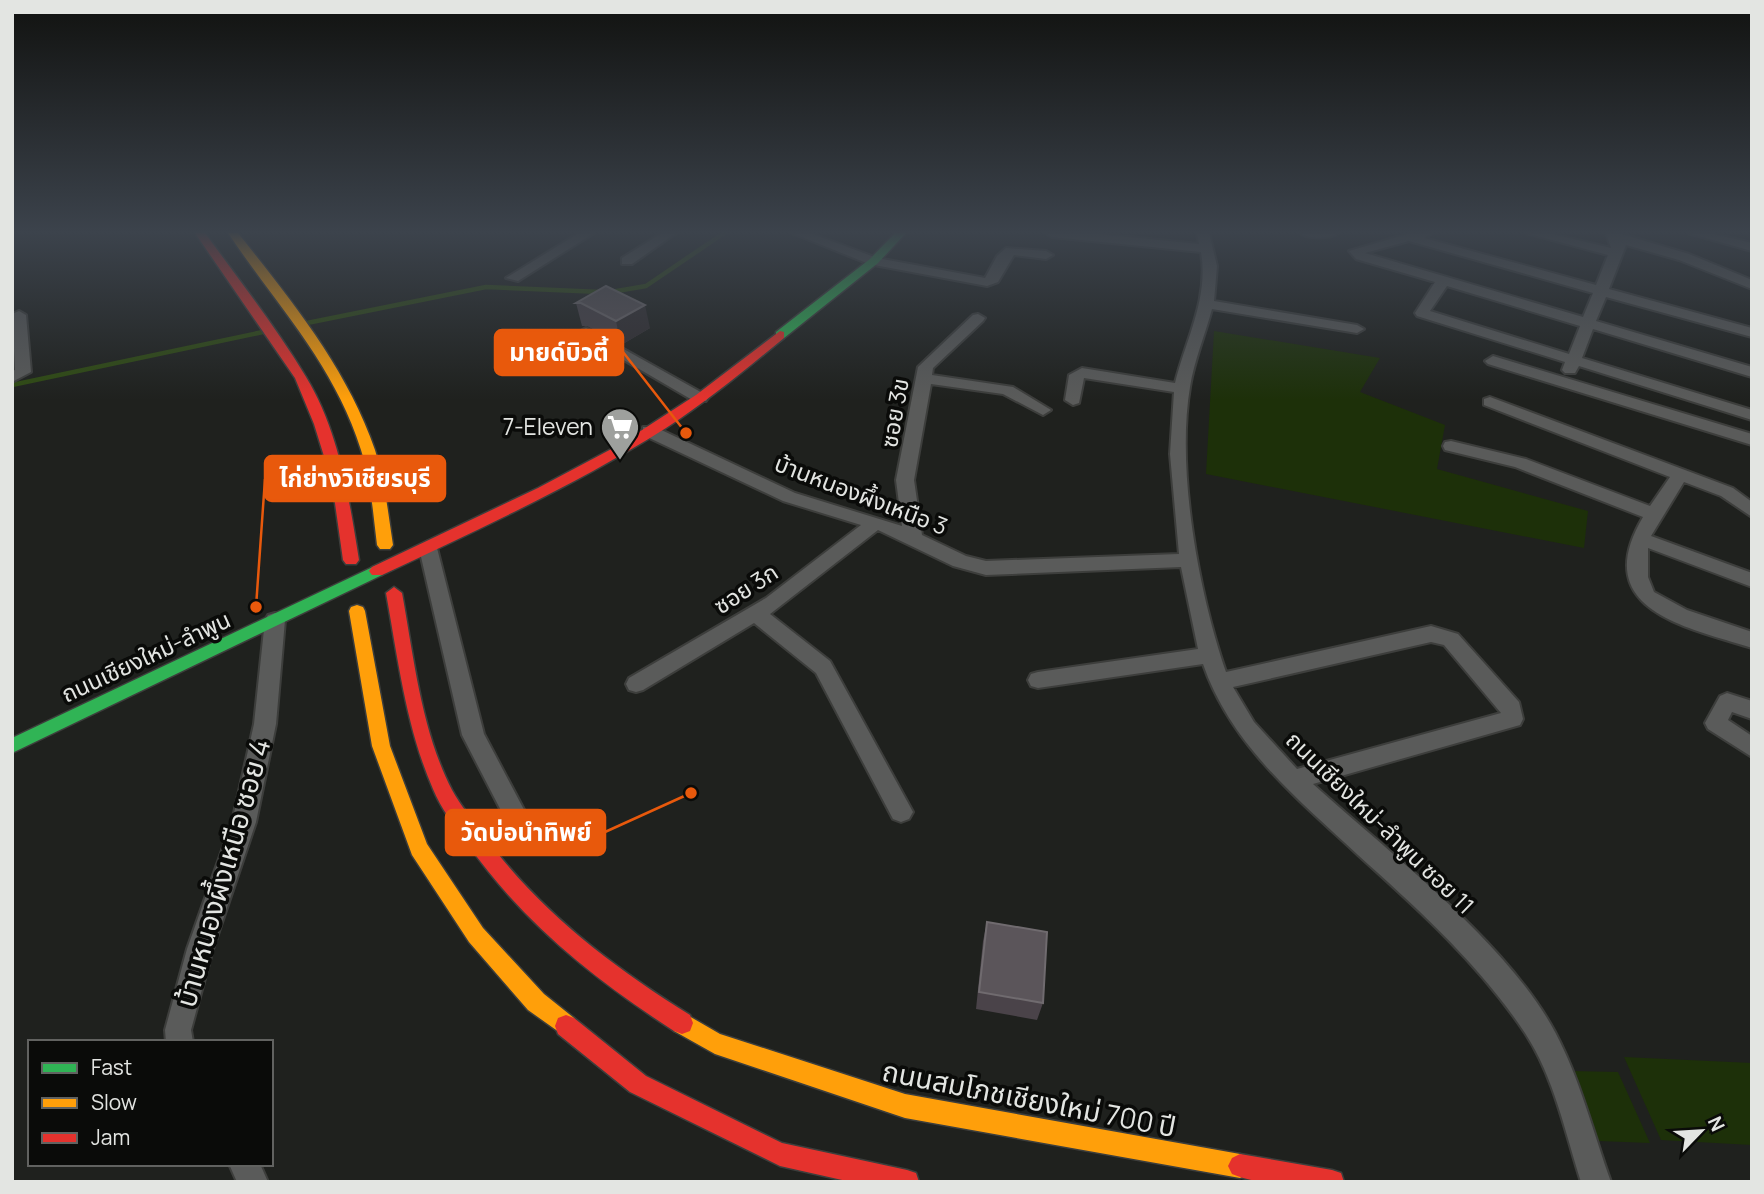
<svg xmlns="http://www.w3.org/2000/svg" width="1764" height="1194" font-family="Manrope,'Noto Sans Thai',sans-serif">
<style>
.green{fill:#1d3009}
.lines{fill:none;stroke-linecap:round;stroke-linejoin:round}
.stream{stroke:#2f4b12;stroke-width:4.5}
.street-casing{stroke:#3d3e3c;stroke-width:4}
.fast-casing{stroke:#3d3e3c;stroke-width:3}
.slow-casing{stroke:#3d3e3c;stroke-width:3}
.jam-casing{stroke:#3d3e3c;stroke-width:3}
.street{fill:#5a5b5a;fill-rule:evenodd}
.fast{fill:#30b455;fill-rule:evenodd}
.slow{fill:#ff9f0a;fill-rule:evenodd}
.jam{fill:#e5322d;fill-rule:evenodd}
.wall{fill:#4a4349}
.shaded-wall{fill:#322e31}
.building{fill:#5b555a;stroke:#706b6f;stroke-width:2}
.labels{text-anchor:middle;stroke-width:7;stroke-linejoin:round;paint-order:stroke}
.street-label{font-size:23px;fill:#e3e5e2;stroke:#0a0b09}
.poi-label{font-size:23px;fill:#e3e5e2;stroke:#0a0b09;text-anchor:end}
.near-street-label{font-size:28px;fill:#e3e5e2;stroke:#0a0b09}
.leader{fill:none;stroke:#e8590c;stroke-width:2.5}
.callout-dot{fill:#e8590c;stroke:#0a0b09;stroke-width:2.5}
.callout{fill:#e8590c;stroke:#e8590c;stroke-width:2.5}
.callout-label{font-size:24px;text-anchor:middle;font-weight:bold;fill:#fff}
</style>
<rect width="100%" height="100%" fill="#1f211e"/>
<path class="green" d="M1214,331L1380,358L1360,392L1445,425L1437,469L1588,511L1584,548L1206,474Z
M1624,1057L1752,1063V1145L1661,1140Z
M1570,1071L1618,1072L1650,1143L1599,1141Z"/>
<g class="lines">
<path class="stream" d="M611,292L646,286L724,233
M307,323L486,287L601,292
M12,385L263,332"/>
<g class="street-casing">
<path id="street" d="M579,233H594L518,281L506,278Z
M662,233H676L632,264H622V258Z
M792,233H810L877,258L985,278L997,256L1006,248L1046,251L1053,255L1046,259L1014,255L998,282L987,286L869,264Z
M1046,233H1088L1199,244L1197,233H1209L1217,266L1214,301L1357,325L1364,329L1357,333L1212,309C1205,335 1194,361 1190,387C1176,470 1199,594 1226,672L1431,626L1458,634L1519,702L1523,719L1520,725L1313,784C1388,852 1507,942 1555,1032C1580,1079 1593,1132 1611,1182H1581C1565,1132 1554,1077 1525,1033C1480,965 1418,909 1358,855C1297,798 1231,745 1203,664L1038,688L1031,686L1028,680L1031,674L1038,672L1198,649L1181,567L986,575L953,566L878,530L770,614L830,661L913,812L909,819L901,822L893,819L816,673L754,623L643,690L636,692L629,690L626,684L629,678L766,598L861,525L783,501L643,435V427H655L795,493L902,526L896,480L918,367L973,315L978,314L985,318L983,321L933,368L932,375L1013,387L1051,410L1043,415L1003,394L931,384L914,480L922,535L966,556L986,561L1179,554L1170,454L1174,392L1084,378L1079,403L1073,405L1065,400L1069,375L1082,368L1175,383C1186,339 1209,298 1201,252L1052,237ZM1431,642L1444,645L1501,713L1297,769L1254,722L1233,687Z
M1300,233H1338C1330,239 1308,239 1300,233Z
M1411,233H1432L1424,238L1596,285L1608,255L1526,233H1548L1611,248L1606,233H1618L1689,254L1752,280V289L1679,260L1626,245L1609,289L1752,328V337L1606,297L1596,321L1752,367V377L1593,329L1582,358L1752,410V420L1579,366L1575,373H1565L1562,370L1565,362L1417,316L1415,313L1435,282L1356,259L1349,251ZM1409,241L1593,293L1583,317L1365,253ZM1447,286L1580,326L1569,354L1430,311Z
M1688,233H1709L1752,243V251Z
M19,311L26,315L31,372L12,382V371L15,370L12,314Z
M586,328L706,395L708,398L706,401H694L581,335L579,332Z
M1493,356L1752,434V445L1488,364L1485,361Z
M1490,397L1733,488L1752,502V517L1721,496L1684,482L1651,536L1752,573V587L1648,548V577L1654,592L1687,610L1752,632V648C1686,627 1588,610 1643,517L1515,467L1445,450L1443,446L1445,442L1451,441L1526,459L1650,506L1670,477L1484,405V399Z
M428,541L437,548L484,734L530,821L526,828L518,831L510,828L462,735L419,548Z
M275,613L282,615L285,620L276,724L256,822L213,949L191,1030L193,1042H166L165,1030L187,949L232,822L254,724L265,620L268,615Z
M1727,693L1752,701V719L1732,712L1728,720L1752,736V757L1708,729L1705,723L1720,696Z
M229,1164H260L268,1182H237Z"/>
</g>
<g class="fast-casing">
<path id="fast" d="M895,233H906L878,263L784,338H776V332L870,259Z
M377,565L382,567L385,571L382,575L12,753V738Z"/>
</g>
<g class="slow-casing">
<path id="slow" d="M228,233H238C291,300 347,368 375,450C385,481 388,513 393,545L390,549H380L377,545C373,513 371,481 361,450C334,364 277,306 228,233Z
M357,605L363,607L365,611L390,746L427,844L483,928L544,994L574,1018L577,1026L574,1034L566,1037L528,1010L469,942L412,855L372,746L349,611L351,607Z
M682,1012L720,1034L905,1094L1240,1154L1248,1158L1252,1166L1248,1174L1240,1178L905,1118L715,1054L674,1031L671,1023L674,1015Z"/>
</g>
<g class="jam-casing">
<path id="jam" d="M195,233H205C239,280 276,327 306,377C339,431 349,498 359,560L356,564H346L343,560L332,482L314,424L295,378Z
M780,331L784,332V338C746,369 708,401 666,428C576,485 479,529 382,575H372L369,571L372,567L538,488L619,445L696,395Z
M394,587L402,593C414,658 421,730 452,790C460,805 472,819 482,833C538,910 610,965 690,1015L693,1023L690,1031L682,1034L674,1031C594,979 522,922 467,843C455,826 441,809 433,789C406,727 398,659 386,593Z
M566,1015L574,1018L646,1076L782,1143L907,1170L916,1173L919,1182H851L780,1166L630,1092L558,1034L555,1026L558,1018Z
M1240,1154L1332,1170L1341,1173L1344,1182C1308,1182 1265,1188 1232,1174L1228,1166L1232,1158Z"/>
</g>
<use href="#street" class="street"/>
<use href="#fast" class="fast"/>
<use href="#slow" class="slow"/>
<use href="#jam" class="jam"/>
</g>
<path class="wall" d="M606,286L650,328L621,345L587,326H582L576,303Z
M987,922L1043,1003L1037,1020L976,1009L983,941Z"/>
<path class="shaded-wall" d="M645,305L650,328L621,345L616,321Z"/>
<path class="building" d="M606,286L645,305L616,321L581,303H576Z
M987,922L1047,932L1043,1003L979,992Z"/>
<linearGradient id="sky" x2="0" y2="1"><stop stop-color="#111210"/><stop offset="0.58" stop-color="#3c434c"/><stop offset="1" stop-color="#3c434c" stop-opacity="0"/></linearGradient>
<rect width="1764" height="400" fill="url(#sky)"/>
<defs>
<g id="supermarket-pin" transform="scale(2.0125)"><path d="M0 17L-7.5 6A9.5 9.5 0 1 1 7.5 6Z" fill="#9ea09d" stroke="#0a0b09"/><path d="M-6-5.5h2.5l.6 2H6L4.5 2H-2.5L-4.4-4H-6ZM-1.5 3.2a1.3 1.3 0 1 0 .1 0ZM3 3.2a1.3 1.3 0 1 0 .1 0Z" fill="#fff"/></g>
</defs>
<g fill-rule="evenodd">
<use href="#supermarket-pin" x="620" y="427"/>
</g>
<g class="labels">
<g class="street-label">
<text transform="translate(895 413) rotate(-80)" y="8">ซอย 3ข</text>
<text transform="translate(861 495) rotate(21)" y="8">บ้านหนองผึ้งเหนือ 3</text>
<text transform="translate(746 589) rotate(-33)" y="8">ซอย 3ก</text>
<text transform="translate(146 657) rotate(-25)" y="8">ถนนเชียงใหม่-ลำพูน</text>
<text transform="translate(1380 823) rotate(44)" y="8">ถนนเชียงใหม่-ลำพูน ซอย 11</text>
</g>
<g class="poi-label">
<text x="593" y="435">7-Eleven</text>
</g>
<g class="near-street-label">
<text transform="translate(223 873) rotate(-74)" y="10">บ้านหนองผึ้งเหนือ ซอย 4</text>
<text transform="translate(1029 1099) rotate(11)" y="10">ถนนสมโภชเชียงใหม่ 700 ปี</text>
</g>
</g>
<path class="leader" d="M686 433L623 352M256 607L265 479M691 793L605 832"/>
<g class="callout-dot">
<circle cx="686" cy="433" r="7"/>
<circle cx="256" cy="607" r="7"/>
<circle cx="691" cy="793" r="7"/>
</g>
<g class="callout">
<rect x="495" y="330" width="128" height="45" rx="7"/>
<rect x="265" y="456" width="180" height="45" rx="7"/>
<rect x="446" y="810" width="159" height="45" rx="7"/>
</g>
<g class="callout-label">
<text x="559" y="361">มายด์บิวตี้</text>
<text x="355" y="487">ไก่ย่างวิเชียรบุรี</text>
<text x="526" y="841">วัดบ่อนำทิพย์</text>
</g>
<rect width="1764" height="1194" fill="none" stroke="#e3e5e2" stroke-width="28"/>
<rect x="28" y="1040" width="245" height="126" fill="#0a0b09" stroke="#616260" stroke-width="2"/>
<rect x="42" y="1063" width="35" height="10" fill="#30b455" stroke="#616260" stroke-width="2"/>
<text x="91" y="1075" font-size="21" fill="#e3e5e2">Fast</text>
<rect x="42" y="1098" width="35" height="10" fill="#ff9f0a" stroke="#616260" stroke-width="2"/>
<text x="91" y="1110" font-size="21" fill="#e3e5e2">Slow</text>
<rect x="42" y="1133" width="35" height="10" fill="#e5322d" stroke="#616260" stroke-width="2"/>
<text x="91" y="1145" font-size="21" fill="#e3e5e2">Jam</text>
<g transform="translate(1701 1131) rotate(65)" stroke="#0a0b09" stroke-width="5" paint-order="stroke">
<path d="M0-5L12 26L0 18L-12 26Z" fill="#e3e5e2"/>
<text y="-10" font-size="19" font-weight="bold" text-anchor="middle" fill="#e3e5e2">N</text>
</g>
</svg>
